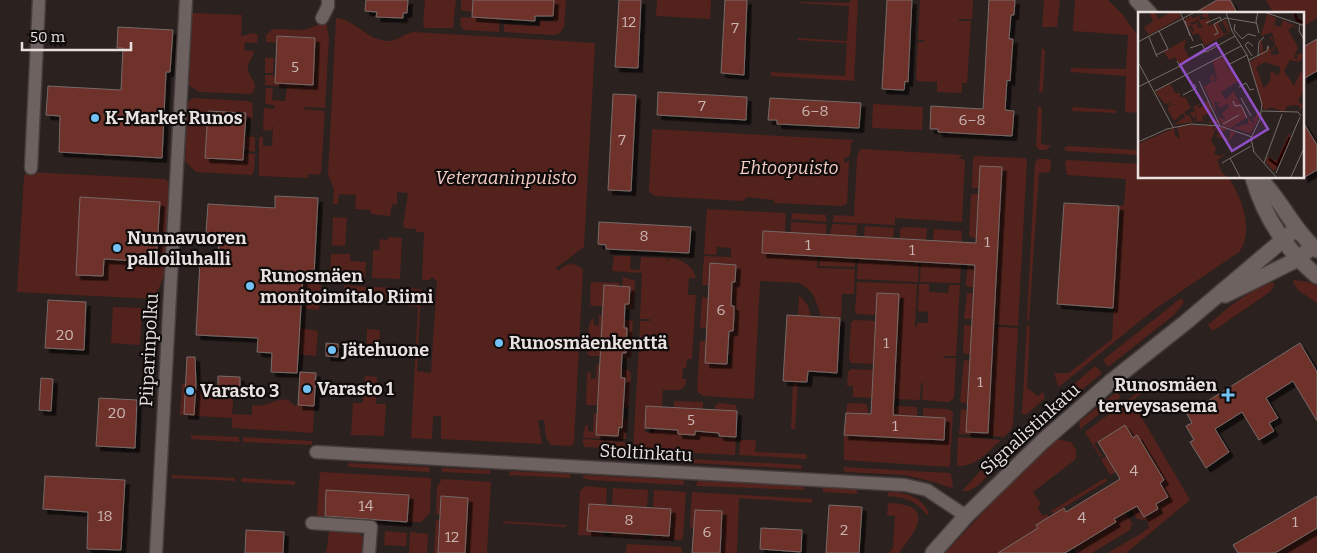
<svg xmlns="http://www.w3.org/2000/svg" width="1317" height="553" font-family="Bitter,serif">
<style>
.green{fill:#54221c}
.building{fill:#6e3129;stroke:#766a68;filter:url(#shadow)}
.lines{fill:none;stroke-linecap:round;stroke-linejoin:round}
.street-casing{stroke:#463e3d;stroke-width:15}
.secondary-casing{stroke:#463e3d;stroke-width:18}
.street{stroke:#6e6260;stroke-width:12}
.secondary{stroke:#6e6260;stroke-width:15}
.poi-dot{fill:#73c1f5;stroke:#100c0b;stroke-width:2}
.labels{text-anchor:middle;stroke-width:4.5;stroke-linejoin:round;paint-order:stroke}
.number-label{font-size:15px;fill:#cab5b2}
.poi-label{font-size:18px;font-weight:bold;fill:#e8e1e0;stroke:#100c0b;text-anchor:start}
.park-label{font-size:18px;font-style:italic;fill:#f5ccc5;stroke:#100c0b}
.street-label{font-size:18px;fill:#e8e1e0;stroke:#100c0b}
.inset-river{fill:none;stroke:#230000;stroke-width:2.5}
.inset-road{fill:none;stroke:#776e6c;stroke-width:1}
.view{fill:#9150c6;fill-opacity:0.15;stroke:#9150c6;stroke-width:2.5}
.inset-edge{fill:none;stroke:#e8e1e0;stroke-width:2.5}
</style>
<defs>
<filter id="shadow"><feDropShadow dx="4.5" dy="4.5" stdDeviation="0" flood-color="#0009"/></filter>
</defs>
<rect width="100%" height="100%" fill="#2b211f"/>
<path class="green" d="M425,0H456L453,28H425L423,25Z
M461,0H473L472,12L461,10Z
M554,0H566L564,27L559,34L554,35L504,32V24L539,26L540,20L553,21Z
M657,0H711L710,19L656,16Z
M850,0H858L854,81L771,76V72L845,76L847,43L798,40V38L847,41L849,6L800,3V2L850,3Z
M920,0H973L972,19H959V21H971L967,83H962V93L937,92V82L918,81L916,79L918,42H924V40H918Z
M1044,0H1060L1057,27H1042Z
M1075,0H1108L1122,14L1139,37V113L1125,112L1126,76L1071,72V68L1126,69L1128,35L1073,31Z
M1266,0H1317V18L1303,27V14H1274Z
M192,13L242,15L241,36L247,35L250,33L258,35L257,43L245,42L244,50L254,51C254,58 246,62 248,71C251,80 260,84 251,94L199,92L189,85Z
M461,17L500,19L499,31L498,32L464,30L460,25Z
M336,18C357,20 367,42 391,41C399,40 405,33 413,32L595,43L584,247L556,268L559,271C566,262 575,262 583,270L574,442L571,446L551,445L546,438L544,420H538L542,444L441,439V416H433L432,439L411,438L418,307L402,305L399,301L372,299L371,297L372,288L373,287L421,289L417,371L431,373L437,281L432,277L429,280H422L424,232H416V229L405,228L403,226L408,193L397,192V205L392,204L390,216L371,214L370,210L355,209L356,195L339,194L338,204H333L334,189L328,175Z
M326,22L329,37L325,108L304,107V109L325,111L321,173L318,175L309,174L307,178L259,176V137H263V146H272L273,125L271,131L263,130L264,108L274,109L275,105L265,104L266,88H273L272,100L285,101L287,87L265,85V75H275V83L313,84L315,38L278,36L277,43L266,42V35L273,29L304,30Z
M1042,48L1045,50L1043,91L1039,93Z
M265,58H274L273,73H265Z
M193,98L247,101L252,103L253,118L252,119H247V113L208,111L205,157L243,160L244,153L255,154L254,171L252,175L196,172L185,161L188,102Z
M873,104L923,107L922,130L872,128Z
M1038,106L1042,108L1041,144L1051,146L1046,150H1040L1036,147Z
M1073,107L1116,110L1117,113L1072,111Z
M652,129L854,140L851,143L850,156L844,159V163L849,161L847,204L841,206L774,203V200L747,197L742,201L655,196L649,192Z
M245,136L255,137V152L244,150Z
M1068,146L1139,150V155L1066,151L1064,148Z
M863,149L963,155L958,158L965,160L962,222L895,218V225L833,222L834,215L854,216L857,158L859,150Z
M975,156L1025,158L1027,160L1018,326L974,323L973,319H964L967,293H974L973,315L995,316L1002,168L979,188H972L973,158Z
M1038,159H1049L1051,161L1050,172L1039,173L1029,321L1027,320L1035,162Z
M1068,160L1139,164L1140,178H1229C1241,198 1255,230 1239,252L1155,309L1060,386H1058L1054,373H1069L1112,339L1119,206L1124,205L1126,179L1067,175L1065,162Z
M28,172L165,179L169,182L165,274L154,299L17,292L24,176Z
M972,194H979L977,238L970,237L969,235L971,195Z
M707,209L785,213L786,214L785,233L763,231L762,253L818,256L817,268L855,269L854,294H842L841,318L821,316C816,301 814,290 799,283L760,281L754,399L703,396L697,391L700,341H706L705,363L731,364V356L728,355L729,331H733L731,306L732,282H735L736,265L710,263L709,285H702L704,256L731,257V248L717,247L716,255L704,254Z
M793,213L826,215V222L791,219Z
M333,217L347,218L345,246L332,245Z
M791,222L826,224V235L791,233Z
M832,224L857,225L855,267L819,266C820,250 831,240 832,224Z
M865,226L894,228L893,238L871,237L870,259L919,262L918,282L857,279L859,239H864Z
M903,227L925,228L927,229L926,240L900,238V229Z
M934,229L962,231L960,283L920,282L921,262L954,263L955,242L933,240Z
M389,237L402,238L400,279L372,278L373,250H379L380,239L388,240Z
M969,243L976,244L974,287H968L966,285Z
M331,254H350V261L366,262L365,278L357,277V272L336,271L335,276H330Z
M614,256H631L630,269L640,270L641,257L667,258L668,262L669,258C682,259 692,265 696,278H689L688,295H696L692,359H687L686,368H683L682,379H687L684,387L680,390H663L662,407H646L645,432L654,433V429L719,433V436L736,437L735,455L633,450L639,346L663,347L664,339L649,338V345L639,344L640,321H650V319H640L642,273L612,271Z
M623,277L635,281L634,306L632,309L625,308V304H629L626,287H622Z
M1294,280L1308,282L1317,286V303L1298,290L1293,282Z
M591,282L619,283V286L603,306H592L590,304Z
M857,282L917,284L915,326L917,327V323H928V312L918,311L919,284H929V292L948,293L949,285H960L956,356H943L944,358H956L954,398L949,402L922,400L923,383H921L920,400L853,397V386H847L848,372L851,369L873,370L894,393L899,294L878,293L876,315L856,314L855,312Z
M1273,282L1274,285L1271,291L1213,331L1208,325C1228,308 1248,290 1273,282Z
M302,283L321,284L319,310L305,309L306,302H301Z
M345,285L368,287V297L367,299L344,297V286Z
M799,295L808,306L811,317L798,316Z
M702,297L709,298L707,328H700Z
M1181,298L1184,302L1175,314L1108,367L1103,360Z
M113,307L142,308L140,345L111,343Z
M599,315H603L600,356H590L587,354L589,325L592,319H594V325L599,326Z
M624,320H630L633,322L631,357L629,359L622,358V353H626L627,328H624Z
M854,320L876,321L874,364L851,363L849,359L851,323Z
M964,325L1018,328L1013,424L1011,430L1004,437L959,434L961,409L967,410L966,432L988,433L994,334L972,333L971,355L963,353Z
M1027,325L1030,326L1027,388L1038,396L1043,392L1045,398L1026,415L1022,413V411Z
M300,328L318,331L316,356L298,354Z
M367,329L380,330L378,357H366Z
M964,360L970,361L968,404L960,402Z
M597,364H600L597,405H586L587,373L591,372V379H596Z
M1095,366L1102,373L1071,399L1065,392Z
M622,370H628L631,373L629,406L626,408L620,407L624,378H621Z
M365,376L377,377L376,404H386L384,436L351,435L353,403H363Z
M793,382H798L795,429H791Z
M182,384H185V397H195L196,384L218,385V387L234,388L232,414L252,415V405C269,410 284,389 295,407V405L314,406L313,433L232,428V418L180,415Z
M1144,388L1145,390L1132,401L1190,500L1126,553H1108C1115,548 1146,532 1149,527L1147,520L1137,519L1125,499L1131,496L1144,517L1158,509L1156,504L1168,497L1160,483L1164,480L1145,449L1141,451V442L1137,436L1133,438L1125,425L1094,444L1102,456L1100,457L1085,432Z
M1116,392L1121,397L1080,429L1079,422Z
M674,401L703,402V410L674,408Z
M719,403L736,405L737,411L715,410V406Z
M849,403L867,404L868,414L846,413L847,405Z
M1051,404L1057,411L1037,429L1031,422Z
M876,405L917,407V417L874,414Z
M925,408L948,409L953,412L950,465L949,467L844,460V435L944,440L945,418L923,417V409Z
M594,413L597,414L596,435L618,436L619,427H622L623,419L627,420L626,439L583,438L585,426L588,425V431L593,432Z
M191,435L239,437V442L191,439Z
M243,437L312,441V445L243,442Z
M958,437L1000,440H1001C986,453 978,466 957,466Z
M583,439L625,442L626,449L585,447L583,444Z
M1058,439L1071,442L1076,450V459L1033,492L1041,504L1037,507L1043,516L1047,514L1051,521L1045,525L1042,521L1036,524L1038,528L1014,553H945L1003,491Z
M740,440H756L755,452L806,454L807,457L806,459L739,455Z
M636,456L801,465L802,469L635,460Z
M1107,456L1116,472L1110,475L1101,459Z
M991,459L997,465C989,474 975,494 962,491Z
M349,463L429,467L430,469L429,472L348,467Z
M843,467L949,473L951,474L953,487L952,488L933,482L905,475L845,472Z
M442,468L490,470L491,473L489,474L443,472L441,470Z
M511,471L570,474V478L508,475Z
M320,472L431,478L430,513L421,522H407L408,494L326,490L324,517L340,518L339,522L319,517L317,514Z
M172,475L235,478V481L172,478Z
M584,475L682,480L684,481V484L682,485L590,480L582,478Z
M242,478L295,481V485L241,482Z
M1105,478L1107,481L1053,514L1051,511Z
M442,479L491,482L487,553H465L468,498L441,496L440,514H436L437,487Z
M698,481L803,486L805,490L698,486L696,485Z
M585,486L607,488L606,505H589L587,531L604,532V536L578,535L580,491Z
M613,488L648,490L647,507L612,506Z
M823,488L856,489L858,494L823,492Z
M654,490L686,492L683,538L681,540L652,539V535H669L671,509L653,508Z
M692,492L812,499V503L739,498L737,553H720L722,511L695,510L694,528H692L690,526Z
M889,492C905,492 923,497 929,514L927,515C915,500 905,497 887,496Z
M1120,501L1132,524L1130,530L1092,553H1076L1073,548L1116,523L1114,519L1119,516Z
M889,503C936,505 917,529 899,553H889L893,548L895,516L887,515L888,505Z
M436,520H440L438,553H434Z
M503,521L567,525L566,527L503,523Z
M334,528L358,532L364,538L366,553H326L329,532Z
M1317,528V553H1275Z
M385,531L407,533L406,546L384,545Z
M410,532L428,534L427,553H409Z
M611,533L645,534V538L611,536Z
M627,544L681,547L682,548V553H626Z"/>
<path class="building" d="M366,0H408L407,13H403V18L376,17L377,12L365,11Z
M473,0H554L553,16H535V21L472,17Z
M619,0H641L638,68L615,67Z
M725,0H747L744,75L721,73Z
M887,0H912L908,82L905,81L904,90L882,89Z
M989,0H1015L1014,15H1011L1009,39H1013L1010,81L1007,80L1005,110L1014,111L1012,136L938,132V129H930L931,106L983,109Z
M1217,0H1230L1238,14H1193Z
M118,27L173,30L170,72H166L162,158L59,152L60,116L46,115L48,86L121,90L123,48H117Z
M277,36L315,38L313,85L275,83Z
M1317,39V71L1303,79V47Z
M658,92L747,97L746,120L657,115Z
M613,94L636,95L631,191L608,190Z
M770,98L861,103L859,128L777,124V120H768Z
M208,111L246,113L243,160L205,158Z
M1303,122L1317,145V170L1303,178Z
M980,166L1002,167L988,433L966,432L975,265L762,253L763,231L976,243Z
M275,196L318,198L314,275L303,274L297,373L271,372L272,353L257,352L258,338L196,335L200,261H210V258L218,259L219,237H216V234L206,233L208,204L275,208Z
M80,197L160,202L156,262L104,259L103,276L76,275Z
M1064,203L1119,206L1113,308L1057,304Z
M599,222L691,227L689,253L606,249V245L598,244Z
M710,263L736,265L735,282H732L731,306H734V315L733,331H729L727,364L705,363Z
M604,285L630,287L629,304H625L624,328H627L626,353H622L621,378H625L622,428L619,427L618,436L596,435Z
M877,293L899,294L893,415L945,418L944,440L844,435L846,413L871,414Z
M48,300L86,302L84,350L45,348Z
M787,315L840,318L837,373L808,371L807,382L783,381Z
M326,343L338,344V357L326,356Z
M1300,343L1317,372V421L1293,381L1266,398L1278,418L1269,423L1274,431L1259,440L1242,412L1215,429L1229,452L1206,468L1190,442L1194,440L1186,426L1192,423L1187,414Z
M187,357H195L196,384L194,415L184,414Z
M300,372L316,373L314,406L298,405Z
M218,376L240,377V389L218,387Z
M41,378L53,379L51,411L39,410Z
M99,398L137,400L135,448L96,446Z
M646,406L737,411L736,437L719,436V433L695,431V435L678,434V430L645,428Z
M1125,425L1133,438L1137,435L1164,480L1160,483L1168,497L1156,504L1158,509L1144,517L1137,506L1114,519L1116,522L1065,553H998L1038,528L1036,525L1064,508L1066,512L1120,479L1098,442Z
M45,476L125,480L121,550L87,549L88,512L43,509Z
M326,490L409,495L407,522L325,516Z
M441,496L468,498L465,553H438Z
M1317,496V528L1275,553H1238L1233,545Z
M589,504L671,509L669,536L587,531Z
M829,505L862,507L859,553H826Z
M695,510L722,511L720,553H692Z
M761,528L802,530L801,552L760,549Z
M246,530L284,532L283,553H245Z"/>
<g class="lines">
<g class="street-casing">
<path id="street" d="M322,18L328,6V0
M31,168L39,0
M316,452L905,485L927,490L966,516
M312,523L371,527L369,553
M156,553L186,0"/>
</g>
<g class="secondary-casing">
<path id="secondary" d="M1137,0L1150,14
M1253,178C1264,216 1286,250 1317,276
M1259,178C1281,199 1293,230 1317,250
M1225,295L1298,259L1313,246
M933,553L966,516L1043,441L1113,380L1186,322L1297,228"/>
</g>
<use href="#street" class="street"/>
<use href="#secondary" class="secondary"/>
</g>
<g class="poi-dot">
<circle cx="95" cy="118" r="5"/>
<circle cx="117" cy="248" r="5"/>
<circle cx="250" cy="286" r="5"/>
<circle cx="499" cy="343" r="5"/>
<circle cx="332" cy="350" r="5"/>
<circle cx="307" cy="389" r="5"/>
<circle cx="190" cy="391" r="5"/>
<path d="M1225.5 387.5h5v5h5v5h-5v5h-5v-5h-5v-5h5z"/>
</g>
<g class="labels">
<g class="number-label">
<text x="629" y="27">12</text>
<text x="735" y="33">7</text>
<text x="295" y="72">5</text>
<text x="702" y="111">7</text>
<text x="815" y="116">6–8</text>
<text x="972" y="125">6–8</text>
<text x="622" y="145">7</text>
<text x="644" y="241">8</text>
<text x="987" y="247">1</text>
<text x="808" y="250">1</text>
<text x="912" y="255">1</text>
<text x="721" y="315">6</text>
<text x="65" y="340">20</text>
<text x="886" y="348">1</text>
<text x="980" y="387">1</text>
<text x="117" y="418">20</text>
<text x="691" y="425">5</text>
<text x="895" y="431">1</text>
<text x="1134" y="476">4</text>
<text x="366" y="511">14</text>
<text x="105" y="521">18</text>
<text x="1082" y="523">4</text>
<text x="629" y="525">8</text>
<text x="1295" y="527">1</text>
<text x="844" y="535">2</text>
<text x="707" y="537">6</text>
<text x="452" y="542">12</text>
</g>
<g class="poi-label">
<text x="105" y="124">K-Market Runos</text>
<text x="127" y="244">Nunnavuoren<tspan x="127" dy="21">palloiluhalli</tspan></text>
<text x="260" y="282">Runosmäen<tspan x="260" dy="21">monitoimitalo Riimi</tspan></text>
<text x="509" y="349">Runosmäenkenttä</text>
<text x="342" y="356">Jätehuone</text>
<text x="1217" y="391" text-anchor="end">Runosmäen<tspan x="1217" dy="21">terveysasema</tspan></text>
<text x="317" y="395">Varasto 1</text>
<text x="200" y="397">Varasto 3</text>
</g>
<g class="park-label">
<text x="789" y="174">Ehtoopuisto</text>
<text x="506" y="184">Veteraaninpuisto</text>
</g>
<g class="street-label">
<text transform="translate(149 350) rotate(-87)" y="6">Piiparinpolku</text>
<text transform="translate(1030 429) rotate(-42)" y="6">Signalistinkatu</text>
<text transform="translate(646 453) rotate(3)" y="6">Stoltinkatu</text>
</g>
</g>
<g transform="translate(1138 12)">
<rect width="166" height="166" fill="#2b211f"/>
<path d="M11,0H17L20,7L33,0H41L43,5L11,23L6,16L15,9ZM70,0L71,5L66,6L64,3L61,5L62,8L72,6L70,14L83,9L80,12L86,22L90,20L84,9L88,8L92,20L67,34L60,21L66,18L55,23L46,8L56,2L53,6H58L59,9L51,11L55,12L51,15L56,21L54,13L60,10L59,15L65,16L58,5ZM129,2L138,6L136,13L143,15L145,8L160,15L154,14L150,18L160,35L156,46L160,48L159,43L164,41L165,45L161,50L152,48L146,59L156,74L163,59L166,67V78L160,88L165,94L160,100L162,94L158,93L149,94L146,100L132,95L128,98L125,96L112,50L122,43V30L124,28L125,40L129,38V33L134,39L137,31L131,25H134L138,33L135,39L132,40L134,43L141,42L134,20L123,24ZM127,50L142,55V60L140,64L133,59L132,69L126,76L118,55ZM48,27L46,36L52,47L41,52L37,45L31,48L26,40ZM85,44L91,58L96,57L97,67H103L83,80L88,88L95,79L109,104L112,103L93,116L84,114L80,104L88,109L84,102L91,94L89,92L82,96L78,91L80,92L82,90H76L79,102L66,75L74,70L72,65L77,61L75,64L78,67L75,68L76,70L71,73L79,68L75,49ZM32,72L38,82L41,80L43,86L47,85L53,96L46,100L48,104L51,103L55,110L59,108L57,100V108L52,101L57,99L55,95L63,91L59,96L65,94L70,88L74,99L67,103L69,108L66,103L64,105L66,110L81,108V112L62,109L35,113L47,105L45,101L36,109L29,96L37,92L29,94L33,90L27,92L17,80ZM122,101L118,112L112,121L94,116L110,112V106L116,112L115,104L118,107V102ZM50,113L75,114V119L77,114L91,117L85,119L90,122L82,118L81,121L91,127L93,118L98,121L92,128L77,124L81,122L78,116L73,129L78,136L76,142L82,144L89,141L79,148L84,161L91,166L0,167V132L36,116L37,123L42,127L39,115ZM151,121L153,125L139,155L135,159L128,150L129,145L139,149Z" fill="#54221c" fill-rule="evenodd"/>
<path class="inset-river" d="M157,0L159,8L167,11M131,147L139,153L152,125"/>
<path class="inset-road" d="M42,0L55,29M88,0L94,19L109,43L124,92L122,107L113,126L116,140M120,0L118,9L121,21M126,0L167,14M47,9L52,24M68,11L82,5L83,8M97,12L96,18L104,27L110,22L118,24M162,12L161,19L167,29M76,23L80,21L76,12L88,6L118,11M11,25L19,45M0,30L57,0M52,36L64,32L68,40L97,24M18,43L30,37L21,19M114,44L107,33L110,30L115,34M120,44L121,30L126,25M111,48L129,39L130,34V37M0,50L35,115M41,53L68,39M90,53L109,43M61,69L82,114M0,75L42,54L39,49M101,75L108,71L112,78L116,77M17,79L103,34M45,83L58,76L56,72M103,86L113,104M95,89L97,94L103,93L109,106M124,99L160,100L163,104M85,112L101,103M0,130L29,117L53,112L82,114L114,125M115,139L140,167M92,146L103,167M84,151L113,134M126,151L144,102M138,161L162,105M152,167L167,134"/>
<path class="view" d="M78,31L130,117L94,139L42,53Z"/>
<rect width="166" height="166" class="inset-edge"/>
</g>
<path d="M22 42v8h109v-8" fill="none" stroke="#e8e1e0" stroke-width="2.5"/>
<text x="30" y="42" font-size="15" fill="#e8e1e0" stroke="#100c0b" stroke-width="4" paint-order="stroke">50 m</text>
</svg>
